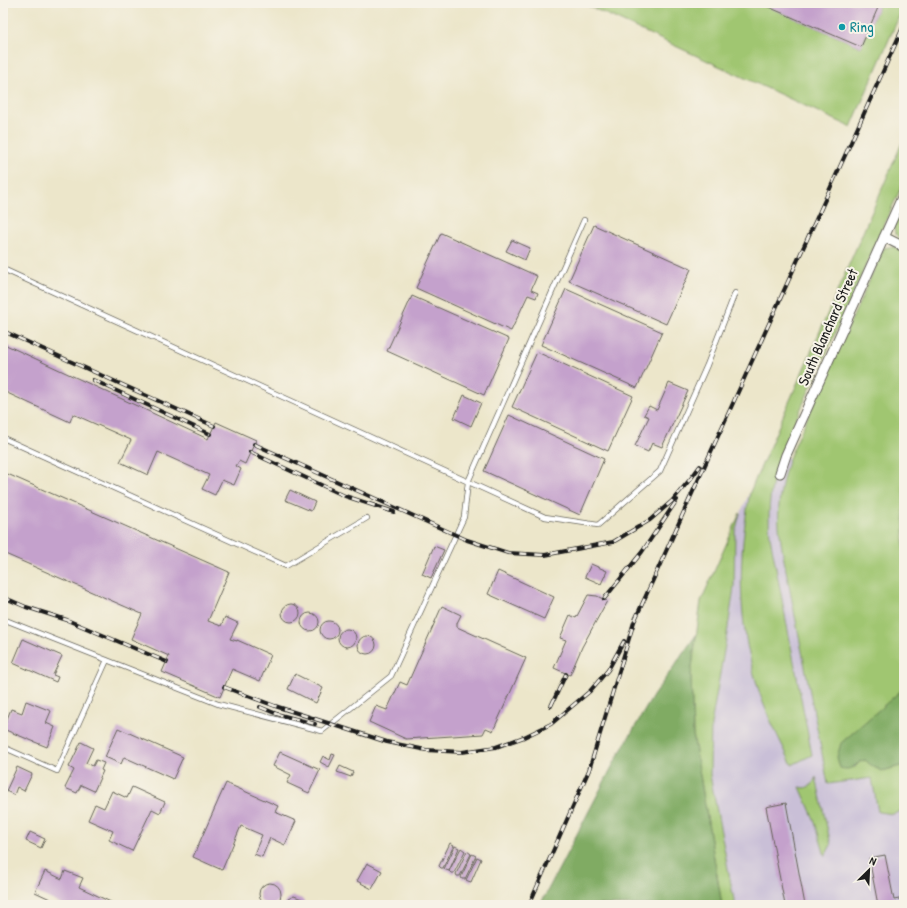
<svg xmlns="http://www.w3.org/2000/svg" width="907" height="908" font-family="'Patrick Hand',sans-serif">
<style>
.industrial{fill:#c9bfd7}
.green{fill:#a0c671;stroke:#5e7146}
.forest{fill:#80ab63;stroke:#4e6440}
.building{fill:#c4a1cc}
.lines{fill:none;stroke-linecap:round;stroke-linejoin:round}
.service-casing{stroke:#656359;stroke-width:6}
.minor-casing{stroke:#656359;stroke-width:11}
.service{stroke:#fff;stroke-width:4.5}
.minor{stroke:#fff;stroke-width:9}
.rail-casing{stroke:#1c1c1c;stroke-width:4}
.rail{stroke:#f7f3e8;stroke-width:2.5;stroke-dasharray:8;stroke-linecap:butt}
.culture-dot{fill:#0f9aa8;stroke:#f7f3e8;stroke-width:1.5}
.labels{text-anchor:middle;stroke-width:4;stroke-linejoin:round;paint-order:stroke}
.culture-label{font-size:15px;fill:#0d838f;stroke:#f7f3e8;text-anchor:start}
.street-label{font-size:15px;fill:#1c1c1c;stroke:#f7f3e8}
</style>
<rect width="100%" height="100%" fill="#f7f3e8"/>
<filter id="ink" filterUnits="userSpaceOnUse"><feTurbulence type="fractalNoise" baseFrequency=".025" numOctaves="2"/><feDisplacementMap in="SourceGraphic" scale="8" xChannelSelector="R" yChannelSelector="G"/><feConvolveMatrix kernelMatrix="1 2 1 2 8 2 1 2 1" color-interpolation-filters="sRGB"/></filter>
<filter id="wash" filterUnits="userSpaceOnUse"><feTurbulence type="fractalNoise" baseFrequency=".012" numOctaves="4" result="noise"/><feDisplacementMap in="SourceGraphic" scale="16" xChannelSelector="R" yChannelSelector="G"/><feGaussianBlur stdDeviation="0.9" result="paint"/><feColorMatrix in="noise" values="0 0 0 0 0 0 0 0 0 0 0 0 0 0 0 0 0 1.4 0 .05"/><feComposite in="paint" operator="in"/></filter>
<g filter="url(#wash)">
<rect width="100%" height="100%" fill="#ece6ca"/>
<path class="industrial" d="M768,451L800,462L904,520V905H722L691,675L701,601Z"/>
<path class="green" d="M582,3H768L767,6L861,47L880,3H904V5L851,127Z
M904,138V181L780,455C771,486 767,505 770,537L812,755L792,765C779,738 764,711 756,681C737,620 738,555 750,492Z
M904,204V242C886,231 897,218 904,204Z
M889,247H896L904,252V688L842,743L854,768L860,762L866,760L872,766L882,771L904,765V810L893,814L878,812L872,778L828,784L784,560C782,549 780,537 779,526C777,503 782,480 789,458L884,248Z
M740,513L735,533L734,587L728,628L711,725L710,775L735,905H722L693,734L691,675L701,601Z
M816,777L831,845L825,856L814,819L800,787L805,788L812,785Z"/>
<path class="forest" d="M696,635L691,675L693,734L722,905H540L615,761L653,696Z
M904,688V765L882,771L872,766L865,760C854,763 854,772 840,768L837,757L841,743Z"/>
<g id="blocks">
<path class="building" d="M768,3H880L861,47L766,6Z
M594,225L691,269L666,324L569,281Z
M441,233L537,276L531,290L538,293L536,298L528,295L511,331L416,288Z
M512,240L530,248L525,260L506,251Z
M566,289L662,332L637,388L541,345Z
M412,296L509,339L484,395L387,351Z
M6,345L208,439L216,422L256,440L245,464L239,461L236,466L241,469L234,485L222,480L215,495L202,489L209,475L158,452L148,475L120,462L131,440L73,414L70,422L3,391V351Z
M537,352L633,396L608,451L512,407Z
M669,383L688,391L662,447L652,443L648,452L635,446L649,417L644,415L649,406L657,410Z
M464,395L481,403L471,426L454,418Z
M509,415L604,459L580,515L484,471Z
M3,472L229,572L208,621L221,626L225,617L238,623L230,639L237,641V640L271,655L260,681L232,669L220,697L162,672L169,656L131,639L142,614L3,553Z
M290,490L315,502L311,511L285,500Z
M434,546L444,550L431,578L422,574Z
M591,564L607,571L601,584L585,577Z
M498,571L554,597L544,619L488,594Z
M588,595L597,596L607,601L582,647L570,675L554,668L566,640L560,638L570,615L576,618Z
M282 613a9 9 0 1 1 18 0a9 9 0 1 1-18 0Z
M442,606L461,615L457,623V627L526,658L493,731L486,728L483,734L406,739L369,722L376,706L387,710L400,682L407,685Z
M301 622a9 9 0 1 1 18 0a9 9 0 1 1-18 0Z
M320 630a9 9 0 1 1 18 0a9 9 0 1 1-18 0Z
M338 638a9 9 0 1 1 18 0a9 9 0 1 1-18 0Z
M358 645a9 9 0 1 1 18 0a9 9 0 1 1-18 0Z
M23,639L62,656L53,675L58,677L56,682L13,663Z
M295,674L323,688L316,703L288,689Z
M26,701L51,711L46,723L55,727L47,747L3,729L11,709L22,713Z
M118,728L183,757L173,779L124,757L121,764L105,757Z
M81,742L93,748L86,763L93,766L96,760L104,763L101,770L103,771L94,791L81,785L77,793L65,788L74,770L69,767Z
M280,752L320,770L309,793L287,783L291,775L273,766Z
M332,754L335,755L329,767L320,762L323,756L330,760Z
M340,766L353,772L351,777L337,772Z
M17,767L32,774L24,791L17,787L14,795L6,791Z
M226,783L278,806L275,812L296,821L285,845L270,838L262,857L254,854L262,835L241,826L222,870L193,857Z
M132,787L165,802L160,813L152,809L132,851L109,840L113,831L88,820L95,804L104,808L112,791L127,798Z
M786,803L805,905H785L766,807Z
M30,832L45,839L41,848L26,841Z
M450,843L454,845L443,868H441L439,866Z
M455,846L459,848L449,871L446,870L444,869Z
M461,848L465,851L454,873H451L449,871Z
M467,851L471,854L460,876H457L456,874Z
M472,854L476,856L465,879H462L461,877Z
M885,855L894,900L904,898V905H878L869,858Z
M477,857L481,859L471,882L468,881L466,880Z
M367,863L382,871L372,889L357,881Z
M45,871L62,879L65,871L83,878L79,887L117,905H63L35,892Z
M259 894a11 11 0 1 1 22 0a11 11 0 1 1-22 0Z
M294,896L302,899L306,905H284L288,899Z"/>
</g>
</g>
<g filter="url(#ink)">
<use href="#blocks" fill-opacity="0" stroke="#656359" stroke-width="1"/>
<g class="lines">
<g class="service-casing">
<path id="service" d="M3,269L545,517L598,525L660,471L707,365L735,293
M3,438L286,566L367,518
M3,619L218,704L322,731L391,676L464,517L468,482L584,220
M3,747L57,771L107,660"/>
</g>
<g class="minor-casing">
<path id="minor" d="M884,237L904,247
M780,473L786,455L904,193"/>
</g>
<use href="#service" class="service"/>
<use href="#minor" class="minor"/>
<g class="rail-casing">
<path id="rail" d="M3,331L214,426
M93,380L210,434
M254,444L467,540L508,553L545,555L613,542L650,520L672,501L692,477L700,466
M250,452L345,496L394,512
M3,597L26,607L67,620L167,662
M604,599L642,552L677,500
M224,687L275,706L387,742L426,750L462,752L496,747L524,737L551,724L590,691L608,670L624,641
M551,706L566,674
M260,707L277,714L315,724
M529,905L589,770L634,622L904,25"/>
</g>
<use href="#rail" class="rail"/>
</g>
</g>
<circle class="culture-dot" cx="842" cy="27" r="4"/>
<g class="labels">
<g class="culture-label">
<text x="850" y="32">Ring</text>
</g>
<g class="street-label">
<text transform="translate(828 327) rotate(-66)" y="5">South Blanchard Street</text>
</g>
</g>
<rect width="907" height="908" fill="none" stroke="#f7f3e8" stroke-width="16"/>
<g transform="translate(869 870) rotate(24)" stroke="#f7f3e8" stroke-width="3" paint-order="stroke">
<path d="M0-3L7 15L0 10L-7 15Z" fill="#1c1c1c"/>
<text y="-6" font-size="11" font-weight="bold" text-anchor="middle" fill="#1c1c1c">N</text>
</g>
</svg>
